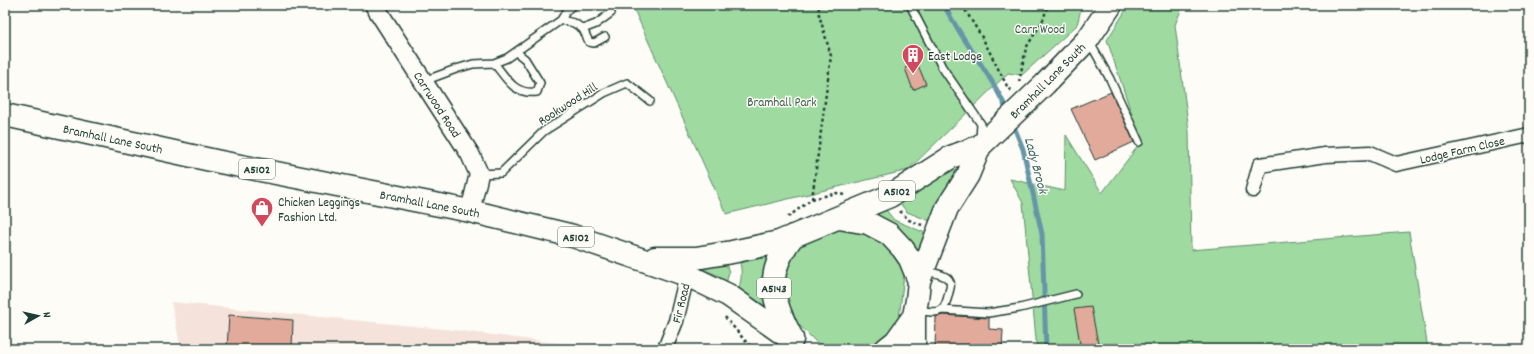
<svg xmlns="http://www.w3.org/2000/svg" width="1534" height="354" font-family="Dekko,sans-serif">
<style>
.built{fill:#f5e3db}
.green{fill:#9fdaa1;stroke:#5f8c6a}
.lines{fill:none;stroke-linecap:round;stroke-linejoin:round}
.stream{stroke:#6596a7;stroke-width:5}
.building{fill:#e2aa9b;stroke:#1f3d34}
.service-casing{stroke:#1f3d34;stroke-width:10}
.minor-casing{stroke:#1f3d34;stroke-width:17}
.tertiary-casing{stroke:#1f3d34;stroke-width:21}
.primary-casing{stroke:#1f3d34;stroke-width:25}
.path{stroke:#1f3d34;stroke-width:2.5;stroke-dasharray:3 3;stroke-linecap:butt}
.service{stroke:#fdfcf7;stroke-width:7}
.minor{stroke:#fdfcf7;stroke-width:14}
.tertiary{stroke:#fdfcf7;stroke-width:18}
.primary{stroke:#fdfcf7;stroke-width:22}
.labels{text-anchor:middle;stroke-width:3;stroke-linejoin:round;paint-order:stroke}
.shield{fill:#fdfcf7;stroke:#62766e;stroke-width:1}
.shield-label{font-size:12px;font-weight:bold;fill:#1f3d34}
.park-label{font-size:13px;fill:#395c4a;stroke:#fdfcf7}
.poi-label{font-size:13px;fill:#1f3d34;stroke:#fdfcf7;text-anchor:start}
.street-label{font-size:13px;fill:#1f3d34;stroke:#fdfcf7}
.water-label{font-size:14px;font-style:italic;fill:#3c6264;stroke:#fdfcf7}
</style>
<rect width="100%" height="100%" fill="#fdfcf7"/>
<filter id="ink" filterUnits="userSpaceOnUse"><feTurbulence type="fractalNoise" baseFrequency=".025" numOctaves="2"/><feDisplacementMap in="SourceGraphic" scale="8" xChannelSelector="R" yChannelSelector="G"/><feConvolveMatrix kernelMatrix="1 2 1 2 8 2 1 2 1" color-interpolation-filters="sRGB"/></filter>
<g filter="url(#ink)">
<path class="built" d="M171,302L454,330L582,346V349H181Z"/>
<path class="green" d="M632,5H1082L1077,25L1022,75L1008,73L908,170L726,214Z
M1129,5H1183L1175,25L1189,131L1191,250L1409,232L1428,349H1037L1023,203L1010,179L1065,191L1066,135L1102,193L1141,142L1107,40Z
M950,165L959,175L930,221L907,212L899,202Z
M883,206L894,220L923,232L926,236L920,254C904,235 897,226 875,214Z
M843,226L876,232L903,264L904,274L899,319L890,333L876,344L864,349H827L816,342L792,318L785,307L781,273L799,242Z
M768,255V312L737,292C742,282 742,273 740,262L742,260Z
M726,264L729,272L726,284L719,276L700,268Z"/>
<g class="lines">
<path class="stream" d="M944,5C963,43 992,74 1008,113
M1012,122L1023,149L1042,234L1046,349"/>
</g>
<path class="building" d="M917,63L926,84L913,90L905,68Z
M1111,92L1134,142L1095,160L1071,109Z
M1091,307L1099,349H1081L1074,309Z
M229,315L293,320L292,349H227Z
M943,315L989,318V329L1003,330L1002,348L965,346V349H935L936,317Z"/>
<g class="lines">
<g class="service-casing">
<path id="service" d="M910,5L942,67L981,124L980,139
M561,20L567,10L573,5
M583,29L589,42L594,43L605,37
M1089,41L1110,79L1139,142
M494,63C507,79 514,95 537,92L540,83L525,59L516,52
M424,81L456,69L473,64L494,63L507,58L561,20L574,23L583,29L596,24L611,13
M479,174L501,173L544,131L604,93L627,83L650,101
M917,310C939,313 944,316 949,292C950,288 952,284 949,280C945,274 933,273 926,271
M942,310L988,313L1020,308L1076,294"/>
</g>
<g class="minor-casing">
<path id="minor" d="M1253,190L1260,165L1325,155L1370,153L1396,164L1529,135
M664,349L666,346L676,321L687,275L690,268"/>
</g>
<g class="tertiary-casing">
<path id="tertiary" d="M374,5L470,154L479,174L470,211"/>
</g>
<g class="primary-casing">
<path id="primary" d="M5,115L220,162L470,211L573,236L687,275L728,295L792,340
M839,218L868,223L889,234L903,249L910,259L919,281L917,300L914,316L896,341L886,349
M655,258H696L732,252L779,242L890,196L951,157L980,146
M919,281L947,208L968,175L980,146L1045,84L1088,39L1111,5
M914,316V349
M792,338C771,299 764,274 793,236"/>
</g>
<path class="path" d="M962,5L983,39L1007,86L1011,91
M1019,82L1026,48L1043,20L1048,5
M812,199L831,56L818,11L820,5
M900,211L909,220L922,225
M788,217L812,199L837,193L844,195
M725,317L747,343L754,349"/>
<use href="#service" class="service"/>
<use href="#minor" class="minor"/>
<use href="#tertiary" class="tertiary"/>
<use href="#primary" class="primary"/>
</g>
</g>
<defs>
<g id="building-pin" transform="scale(1.15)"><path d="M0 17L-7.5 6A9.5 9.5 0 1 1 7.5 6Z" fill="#d1495b" stroke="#fdfcf7"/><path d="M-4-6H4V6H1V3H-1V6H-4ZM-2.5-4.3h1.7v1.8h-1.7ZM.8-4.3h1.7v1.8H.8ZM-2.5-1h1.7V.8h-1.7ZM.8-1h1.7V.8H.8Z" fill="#fff"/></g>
<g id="shop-pin" transform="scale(1.15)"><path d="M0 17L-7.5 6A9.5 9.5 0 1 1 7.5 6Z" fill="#d1495b" stroke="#fdfcf7"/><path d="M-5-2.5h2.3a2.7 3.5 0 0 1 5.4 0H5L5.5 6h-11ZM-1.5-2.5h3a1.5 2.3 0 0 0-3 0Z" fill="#fff"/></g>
</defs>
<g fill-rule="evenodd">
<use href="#building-pin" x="913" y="55"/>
<use href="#shop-pin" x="262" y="208"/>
</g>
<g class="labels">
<g class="shield">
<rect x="239" y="159" width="36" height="20" rx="3"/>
<rect x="879" y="181" width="36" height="20" rx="3"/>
<rect x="558" y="227" width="36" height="20" rx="3"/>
<rect x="757" y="278" width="34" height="20" rx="3"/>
</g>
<g class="shield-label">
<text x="257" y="173">A5102</text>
<text x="897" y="195">A5102</text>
<text x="576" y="241">A5102</text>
<text x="774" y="292">A5143</text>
</g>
<g class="park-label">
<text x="1040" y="33">Carr Wood</text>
<text x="782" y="106">Bramhall Park</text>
</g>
<g class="poi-label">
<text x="928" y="60">East Lodge</text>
<text x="278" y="206">Chicken Leggings<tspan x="278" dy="15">Fashion Ltd.</tspan></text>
</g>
<g class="street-label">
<text transform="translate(1047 80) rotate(-45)" y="5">Bramhall Lane South</text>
<text transform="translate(567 103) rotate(-33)" y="5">Rookwood Hill</text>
<text transform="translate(438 104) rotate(57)" y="5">Carrwood Road</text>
<text transform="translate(113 138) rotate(12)" y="5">Bramhall Lane South</text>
<text transform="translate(1462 149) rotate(-13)" y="5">Lodge Farm Close</text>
<text transform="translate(430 203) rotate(11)" y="5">Bramhall Lane South</text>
<text transform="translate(680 303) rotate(-76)" y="5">Fir Road</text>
</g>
<g class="water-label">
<text transform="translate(1037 165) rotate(75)" y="5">Lady Brook</text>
</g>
</g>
<rect width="1534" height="354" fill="none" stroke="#fdfcf7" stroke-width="20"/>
<rect x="10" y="10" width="1514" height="334" fill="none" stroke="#1f3d34" stroke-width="1.5" filter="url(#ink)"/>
<g transform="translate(38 316) rotate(82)" stroke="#fdfcf7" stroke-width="3" paint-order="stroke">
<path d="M0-3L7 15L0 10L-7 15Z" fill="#1f3d34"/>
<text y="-6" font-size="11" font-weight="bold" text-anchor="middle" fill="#1f3d34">N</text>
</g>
</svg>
